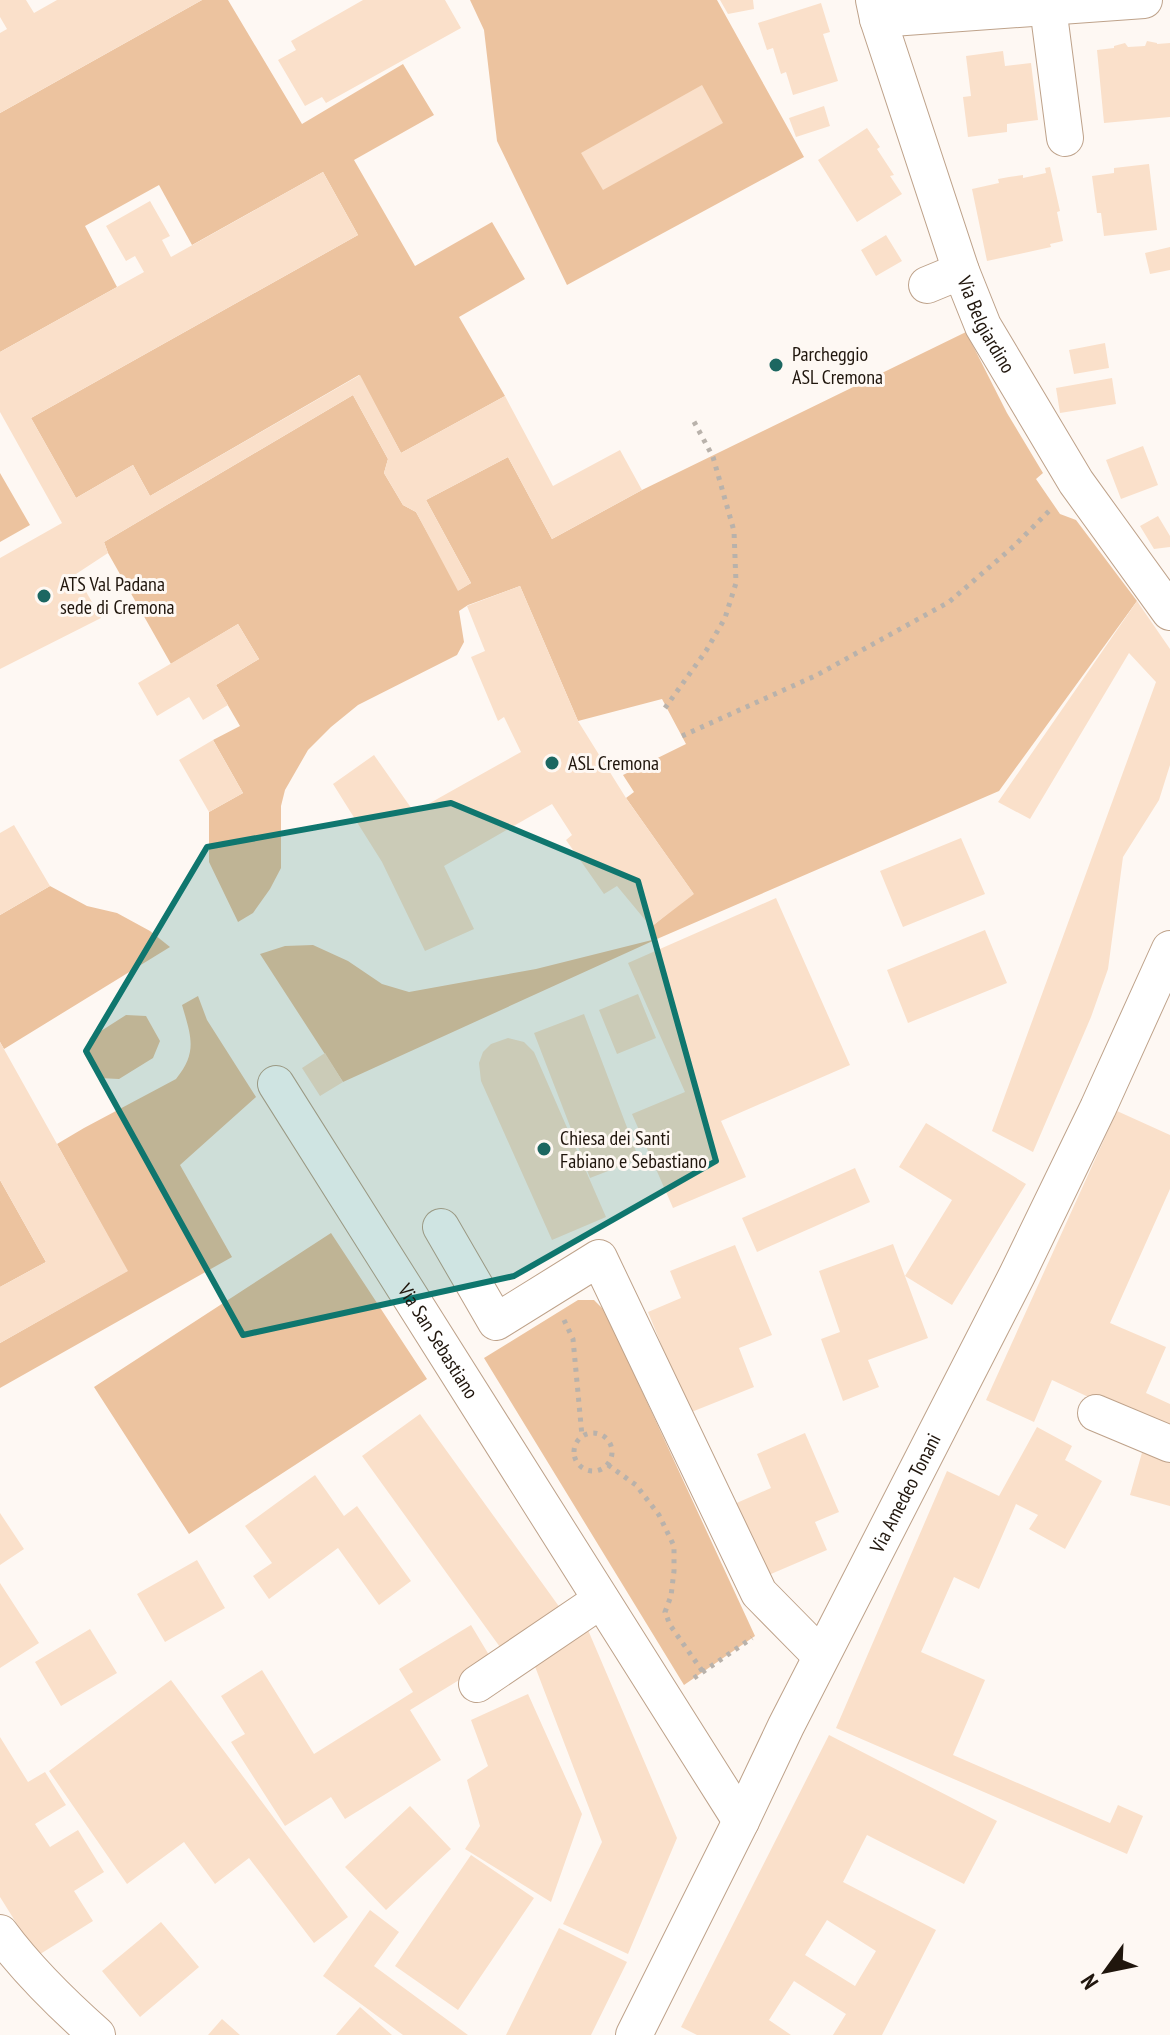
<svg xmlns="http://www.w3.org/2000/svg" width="1170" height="2035" font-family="'PT Sans Narrow',sans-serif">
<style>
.green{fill:#ecc39f}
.building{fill:#fae0ca;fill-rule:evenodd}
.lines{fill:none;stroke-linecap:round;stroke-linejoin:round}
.minor-casing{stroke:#bea28a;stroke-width:38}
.path{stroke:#b9b2ab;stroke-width:5;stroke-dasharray:4 6;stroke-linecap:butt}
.minor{stroke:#fff;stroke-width:36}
.marked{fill:#0f766e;fill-opacity:0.2;stroke:#0f766e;stroke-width:6;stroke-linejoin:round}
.poi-dot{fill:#1c6761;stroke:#fef8f3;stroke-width:3}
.labels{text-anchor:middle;stroke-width:6;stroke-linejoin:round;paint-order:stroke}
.street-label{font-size:20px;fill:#20160d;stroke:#fef8f3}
.poi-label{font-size:20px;fill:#20160d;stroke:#fef8f3;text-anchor:start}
</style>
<rect width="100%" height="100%" fill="#fef8f3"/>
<path class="green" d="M202,0H228L302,124L403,64L434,115L354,160L415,266L492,222L525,279L459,317L505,396L401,453L359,375L150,496L133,465L76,498L31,418L358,235L323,172L192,245L159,185L85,226L117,287L0,352V113Z
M470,0H717L804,157L567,285L497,141L484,30Z
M966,332L1007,413L1043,473L1036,479L1060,514L1076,520L1137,601L999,791L657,939L343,1082L260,954L285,946L313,945L348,961L382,984L409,992L536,969L656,939L651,927L693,893L626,798L634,792L623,775L686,744L662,699L578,721L520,586L468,605L459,611L464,642L457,655L358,705L331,727L308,750L285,790L281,806V868L270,889L253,913L238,922L209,862V812L243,793L213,740L240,726L216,685L259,659L238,624L171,664L108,553L104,542L353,395L388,459L384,473L403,505L416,512L459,590L471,583L426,500L508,457L552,539L642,490Z
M0,473L30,525L0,542Z
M50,886L87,906L117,913L150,931L170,947L4,1049L0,1042V915Z
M198,996L207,1020L256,1097L180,1165L232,1257L0,1388V1343L127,1271L57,1144L84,1128L176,1079C198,1052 191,1036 182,1005Z
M126,1015L146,1016L160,1041L153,1058L119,1079L99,1078L84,1054L90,1038Z
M0,1180L46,1262L0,1287Z
M331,1233L427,1379L189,1534L94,1387Z
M578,1300H594L605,1311L755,1636L684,1685L484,1358Z"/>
<path class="building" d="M0,0H26L34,13L57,0H202L0,113V33L7,29L0,17Z
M363,0H445L461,28L326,103L322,97L305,106L278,60L296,50L291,41Z
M720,0H753L754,9L728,14Z
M821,3L830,32L823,34L838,81L793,95L786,72L781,74L773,48L767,50L758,23Z
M1147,41L1157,43V44L1170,43V117L1104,123L1097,50L1114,48V46L1125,43L1128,47L1145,46Z
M1003,51L1005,66L1031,63L1038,120L1007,124V132L968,137L963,97L971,96L966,56Z
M702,85L723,123L603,190L581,153Z
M824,106L830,126L796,137L789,118Z
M867,128L880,147L877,149L894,175L890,176L902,194L857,222L818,160Z
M1149,164L1157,230L1104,236L1101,213H1097L1092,176L1114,173V168Z
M1050,167L1060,211L1057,212L1063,241L1050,244L1051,247L987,261L972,189L999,183L998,179L1009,177L1023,175V178L1046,173L1045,168Z
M323,172L358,235L31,418L76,498L133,465L150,496L360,375L401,453L505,396L553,486L620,450L642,490L552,539L508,457L426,500L471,583L458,591L416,512L403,505L384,473L388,459L353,395L104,542L108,553L76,574L101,618L0,669V558L62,523L0,412V352L144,272L135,256L126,261L106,226L150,201L170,236L162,240L171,257Z
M886,235L902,261L876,276L861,250Z
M1170,247V270L1150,274L1145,253Z
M1105,343L1109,368L1074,374L1069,350Z
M1112,378L1116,404L1060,413L1056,388Z
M1143,446L1158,485L1121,499L1106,460Z
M1158,516L1170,536V547L1154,549L1140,526Z
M520,586L578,721L626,798L694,894L651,927L617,886L604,894L566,840L572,835L552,804L444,866L474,929L425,951L382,862L333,784L374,755L414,812L521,752L504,717L498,721L471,657L485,651L467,606Z
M1137,601L1170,649V765L1159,800L1123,857L1108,969L1091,1017L1033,1152L992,1131L1156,682L1129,653L1030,819L998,802Z
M238,624L259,659L216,685L228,705L203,720L189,697L157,716L138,683Z
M213,740L243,793L209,812L179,760Z
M14,825L50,886L0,915V833Z
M961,838L985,894L903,927L880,871Z
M776,898L850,1065L721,1121L746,1177L673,1208L632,1114L685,1092L628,963Z
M985,930L1007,983L908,1023L887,970Z
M638,994L656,1038L617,1054L599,1010Z
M584,1014L639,1159L590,1178L534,1033Z
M508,1038L524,1042L534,1052L606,1217L552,1240L481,1081L479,1063L483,1052L491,1044Z
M0,1042L128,1271L0,1343V1287L46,1262L0,1180Z
M325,1053L343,1082L320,1096L302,1068Z
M1117,1111L1170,1135V1189L1110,1323L1166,1347L1146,1393L1170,1404V1435L1052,1380L1034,1422L986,1400Z
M926,1123L1026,1184L952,1305L905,1276L952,1200L899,1167Z
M855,1168L870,1202L757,1252L742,1218Z
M893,1244L928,1338L868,1360L879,1387L843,1401L821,1339L840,1332L819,1271Z
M735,1245L772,1335L739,1348L754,1387L689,1413L648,1312L681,1298L670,1271Z
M420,1414L563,1612L505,1654L362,1456Z
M1037,1427L1072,1446L1065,1460L1102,1481L1065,1549L1029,1529L1038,1515L1016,1504L979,1589L954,1577L921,1652L985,1680L953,1755L1110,1823L1118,1805L1143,1816L1127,1854L836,1728L947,1471L999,1496Z
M805,1433L839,1512L815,1522L827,1550L764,1577L732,1505L771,1488L757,1454Z
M1143,1449L1170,1457V1506L1130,1495Z
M315,1475L344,1516L357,1506L411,1581L379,1605L338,1548L269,1599L253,1576L272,1563L245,1526Z
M0,1513L24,1549L0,1565Z
M197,1560L225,1608L165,1642L137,1594Z
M0,1583L39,1643L0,1668Z
M471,1625L492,1660L410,1710L441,1760L345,1819L331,1797L285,1826L231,1742L245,1734L221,1696L262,1670L314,1754L413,1692L399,1669Z
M90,1629L117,1673L61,1706L35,1662Z
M588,1630L677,1838L628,1954L563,1924L602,1842L531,1656Z
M171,1680L348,1917L314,1943L249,1858L215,1884L184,1842L127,1884L49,1771Z
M528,1694L582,1814L551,1902L465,1849L480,1826L467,1780L488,1766L471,1720Z
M829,1735L997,1821L964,1884L867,1835L843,1882L936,1930L882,2035H833L846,2014L794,1981L769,2020L791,2035H697L681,2027ZM827,1920L876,1951L855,1986L805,1955Z
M0,1737L28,1782L45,1772L66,1805L35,1824L50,1847L78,1830L104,1872L74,1891L93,1921L37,1956L0,1897Z
M410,1806L451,1849L386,1910L345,1867Z
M471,1855L534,1898L458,2010L395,1966Z
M370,1910L399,1932L374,1966L468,2035H403L323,1976Z
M161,1922L199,1967L140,2017L102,1971Z
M559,1928L627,1962L591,2035H506Z
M360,2007L392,2035H336Z
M222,2019L240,2035H208Z"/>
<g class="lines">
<g class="minor-casing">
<g id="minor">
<path id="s1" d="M874,0L878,19L961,271L983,326L1076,482L1170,612"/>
<path d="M1048,7L1065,138"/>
<path d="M878,19L1144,0"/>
<path d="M927,285L961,271"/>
<path id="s2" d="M276,1084L741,1821"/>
<path d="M441,1227L496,1322L599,1258L759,1593L821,1656"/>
<path d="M1096,1413L1170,1444"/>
<path d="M477,1684L601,1600"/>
<path d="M0,1933C28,1971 62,2004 97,2035"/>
<path id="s3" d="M634,2035L741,1821L786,1726L1017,1275L1098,1108L1170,949"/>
</g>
</g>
<path class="path" d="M665,708L706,651L725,618L736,583L734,531L713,457L692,418
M682,736L817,675L949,602L1014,546L1051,509
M564,1320L573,1339L582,1436
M574 1452a19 19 0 1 1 38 0a19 19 0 1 1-38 0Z
M608,1465L636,1485L659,1515L674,1546V1571L671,1596L665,1612L670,1625L703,1672
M694,1678L752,1638"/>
<use href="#minor" class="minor"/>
</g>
<path class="marked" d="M451,803L638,881L716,1161L514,1276L243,1335L86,1051L207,847Z"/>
<g class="poi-dot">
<circle cx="776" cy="365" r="8"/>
<circle cx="44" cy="596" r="8"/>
<circle cx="552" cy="763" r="8"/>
<circle cx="544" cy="1149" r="8"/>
</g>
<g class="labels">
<g class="street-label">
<text dy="7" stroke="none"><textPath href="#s1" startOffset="344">Via Belgiardino</textPath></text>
<text dy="7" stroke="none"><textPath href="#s2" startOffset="304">Via San Sebastiano</textPath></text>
<text dy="7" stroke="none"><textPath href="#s3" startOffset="606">Via Amedeo Tonani</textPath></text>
</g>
<g class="poi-label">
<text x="792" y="361">Parcheggio<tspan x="792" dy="23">ASL Cremona</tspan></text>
<text x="60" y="591">ATS Val Padana<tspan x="60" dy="23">sede di Cremona</tspan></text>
<text x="568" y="770">ASL Cremona</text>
<text x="560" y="1145">Chiesa dei Santi<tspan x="560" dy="23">Fabiano e Sebastiano</tspan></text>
</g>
</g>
<g transform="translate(1106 1971) rotate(237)" stroke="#fef8f3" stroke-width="6" paint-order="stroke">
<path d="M0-6L14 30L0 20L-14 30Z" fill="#20160d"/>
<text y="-12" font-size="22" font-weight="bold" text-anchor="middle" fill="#20160d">N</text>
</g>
</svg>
